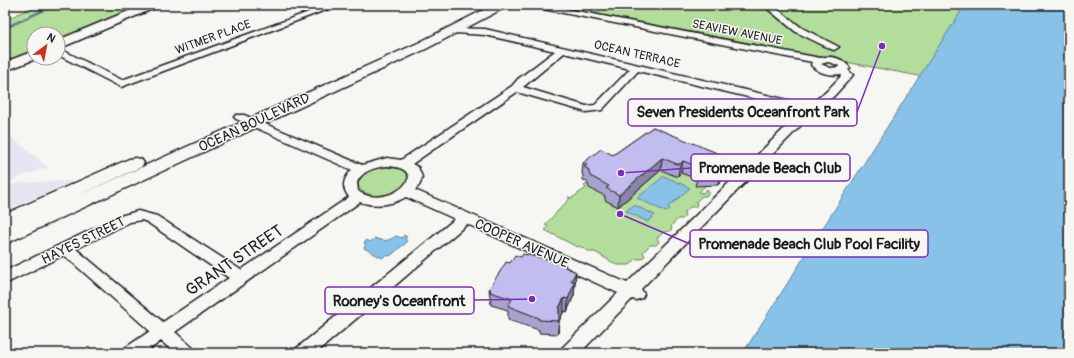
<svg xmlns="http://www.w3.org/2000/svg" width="1074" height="358" font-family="Pangolin,sans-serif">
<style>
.built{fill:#e6e5f1}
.green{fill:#b3dd9b;stroke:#687c5c}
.water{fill:#89c2e8;stroke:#5d8096}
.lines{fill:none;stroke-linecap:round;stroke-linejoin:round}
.stream{stroke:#5d8096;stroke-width:2.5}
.street-casing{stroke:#1c1c1c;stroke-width:3}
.secondary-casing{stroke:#1c1c1c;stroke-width:3}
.street{fill:#f6f6f2;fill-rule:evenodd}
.secondary{fill:#f6f6f2;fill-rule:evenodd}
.wall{fill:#a7a3ce;stroke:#1c1c1c}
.shaded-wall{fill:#8884a7;stroke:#1c1c1c}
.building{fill:#c2bdef;stroke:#1c1c1c}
.labels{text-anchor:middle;stroke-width:3;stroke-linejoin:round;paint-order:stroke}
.far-street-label{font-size:12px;fill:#1c1c1c;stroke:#f6f6f2}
.street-label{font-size:14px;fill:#1c1c1c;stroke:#f6f6f2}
.near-street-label{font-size:17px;fill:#1c1c1c;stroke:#f6f6f2}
.leader{fill:none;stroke:#7b2cbf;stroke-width:1.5}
.callout-dot{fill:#7b2cbf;stroke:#f6f6f2;stroke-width:1.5}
.callout{fill:#f6f6f2;stroke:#7b2cbf;stroke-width:1.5}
.callout-label{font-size:15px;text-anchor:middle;font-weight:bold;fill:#1c1c1c}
</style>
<rect width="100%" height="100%" fill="#f6f6f2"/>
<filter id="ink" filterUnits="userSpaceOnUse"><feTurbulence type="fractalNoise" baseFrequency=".025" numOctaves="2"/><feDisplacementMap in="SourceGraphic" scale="8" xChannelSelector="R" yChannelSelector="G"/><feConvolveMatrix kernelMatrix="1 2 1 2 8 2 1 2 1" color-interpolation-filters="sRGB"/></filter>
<g filter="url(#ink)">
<path class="built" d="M5,132L48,167L5,183Z
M51,181H74L5,211V184Z"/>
<path class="green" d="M37,5H144L58,40V34H34V50L5,62V20Z
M594,5H1031L986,89L602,15L591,11L590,8Z
M386,166C396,167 408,169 409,181L401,192C394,194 386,196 379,196C358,195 348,180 371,168C375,166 382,166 386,166Z
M648,168C668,171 689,172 706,185L699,192L703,193L707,189L709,193L706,196H702L696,202L697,205L695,207H690L684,213L685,216L682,219H678L671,226L672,229L670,231L664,232L657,238L659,242L656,245H650L643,252L645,256L641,259H636L630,265H617L595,252H591L579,246L577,247L545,230L548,227L545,225L570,198L568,197L572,198L586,188L584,186L587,184L608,198L605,200L618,207L626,200Z"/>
<path class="water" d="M965,5H1069V353H743Z
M664,176L690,188L668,207L670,209L666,212L637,198Z
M634,205L655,215L648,222L626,211Z
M404,235L407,237L405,239L407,242L390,256L386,255L382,258L364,248L366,244L364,243L367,240L370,242L375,238C383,242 389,241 396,236L402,238Z"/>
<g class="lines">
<path class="stream" d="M5,28L55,5"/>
<g class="street-casing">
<path id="street" d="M328,5H339L121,87L58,55V48L122,80Z
M529,5H546L820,58C832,55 843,58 850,68L848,70L853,75L834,96L815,111L641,289L644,294L642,298L636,300L632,299L580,353H559L562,348L618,293L467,224L316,353H294L297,348L455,219L406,197C392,205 376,207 360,202L175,332L193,348L196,353H175L161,341L145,353H122L125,348L150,331L64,255L5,284V271L120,216L138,211L157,216L241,270L349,197C341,187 343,179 352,170L236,119L234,117L236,115H244L362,165L387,158L401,160L512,86L518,79L555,51L485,35L455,33L451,30L452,28L485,29L809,105L826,92L842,75L840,74C830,76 818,73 811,65L812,62L533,7ZM564,53L630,69L595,105L586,106L523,87ZM828,62L838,65L839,67L830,68L821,64ZM638,71L803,110L627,283L415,190L420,184L422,177L418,167L412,164L517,92L586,112L602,110ZM387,166C396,167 406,167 409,177C403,195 373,203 358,191L357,183C361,171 376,167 387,166ZM142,220L147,222L229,278L163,322L76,249L130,222Z
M763,5H772L802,28L839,47L834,50L831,49L796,32Z"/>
</g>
<g class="secondary-casing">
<path id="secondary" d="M143,5H159L157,7L58,49V40Z
M493,5H508L506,7L426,49L5,244V229L7,228L5,229V214L129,159L135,158L141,159L144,163L141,167L73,198L418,43Z
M34,51V58H38L5,71V62Z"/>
</g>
<use href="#street" class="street"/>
<use href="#secondary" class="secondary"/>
</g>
<path class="wall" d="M653,127L729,173L718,185L695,186L697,179L681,173L678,176H675L661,170L618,207L605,200V196L589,188L587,181L583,180V175L582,174L583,163L613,155Z
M521,257L566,267L576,272L574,295L567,312L564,311L559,321L558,334L539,333V330L508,320V310L491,305L489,289L510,263Z"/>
<path class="shaded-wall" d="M662,158L661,170L618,207L619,195Z
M683,161L681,173L678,176L680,164Z
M732,161L729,173L718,185L721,173Z
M576,272L574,295L567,312L568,299L571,281Z
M564,298V311L559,321L558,334L559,308Z"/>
<path class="building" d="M653,127L732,159V161L721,173L698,174L704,169L683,161L680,164H677L662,158L619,195L606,188L609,186L590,176L588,169L584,167L587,165L583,163L601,149L613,155Z
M523,254L561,262L566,265L565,267L576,272L571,281L575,282L568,299L564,298L559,308V321L539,320V318L508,306L512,299L490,292L491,290L489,289L506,262L510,263L515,255L521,257Z"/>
</g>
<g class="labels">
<g class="far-street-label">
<text transform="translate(737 32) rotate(11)" y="4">SEAVIEW AVENUE</text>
<text transform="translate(213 37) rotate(-20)" y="4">WITMER PLACE</text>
<text transform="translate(637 54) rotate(13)" y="4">OCEAN TERRACE</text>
</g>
<g class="street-label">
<text transform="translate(254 122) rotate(-25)" y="5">OCEAN BOULEVARD</text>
<text transform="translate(83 240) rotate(-26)" y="5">HAYES STREET</text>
<text transform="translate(522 243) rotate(24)" y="5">COOPER AVENUE</text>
</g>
<g class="near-street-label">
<text transform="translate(234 260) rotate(-34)" y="6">GRANT STREET</text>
</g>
</g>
<path class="leader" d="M882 46L857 112M621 173L691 168M620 214L690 244M532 299L474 300"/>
<g class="callout-dot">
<circle cx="882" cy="46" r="4"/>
<circle cx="621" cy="173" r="4"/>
<circle cx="620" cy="214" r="4"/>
<circle cx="532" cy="299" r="4"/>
</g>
<g class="callout">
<rect x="628" y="99" width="229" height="27" rx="4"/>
<rect x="691" y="154" width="159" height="27" rx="4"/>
<rect x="690" y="230" width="238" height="27" rx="4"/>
<rect x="325" y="287" width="149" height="27" rx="4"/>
</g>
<g class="callout-label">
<text x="743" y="117">Seven Presidents Oceanfront Park</text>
<text x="770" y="173">Promenade Beach Club</text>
<text x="809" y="249">Promenade Beach Club Pool Facility</text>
<text x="399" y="306">Rooney's Oceanfront</text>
</g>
<rect width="1074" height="358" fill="none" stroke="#f6f6f2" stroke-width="20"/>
<rect x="10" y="10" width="1054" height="338" fill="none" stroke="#1c1c1c" stroke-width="1.5" filter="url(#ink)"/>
<g transform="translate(46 46) rotate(32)"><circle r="19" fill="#f6f6f2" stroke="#9f9f9c"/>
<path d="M0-3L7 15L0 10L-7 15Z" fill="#c8321e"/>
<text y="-6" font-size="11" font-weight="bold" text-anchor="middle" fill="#1c1c1c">N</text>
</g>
</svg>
